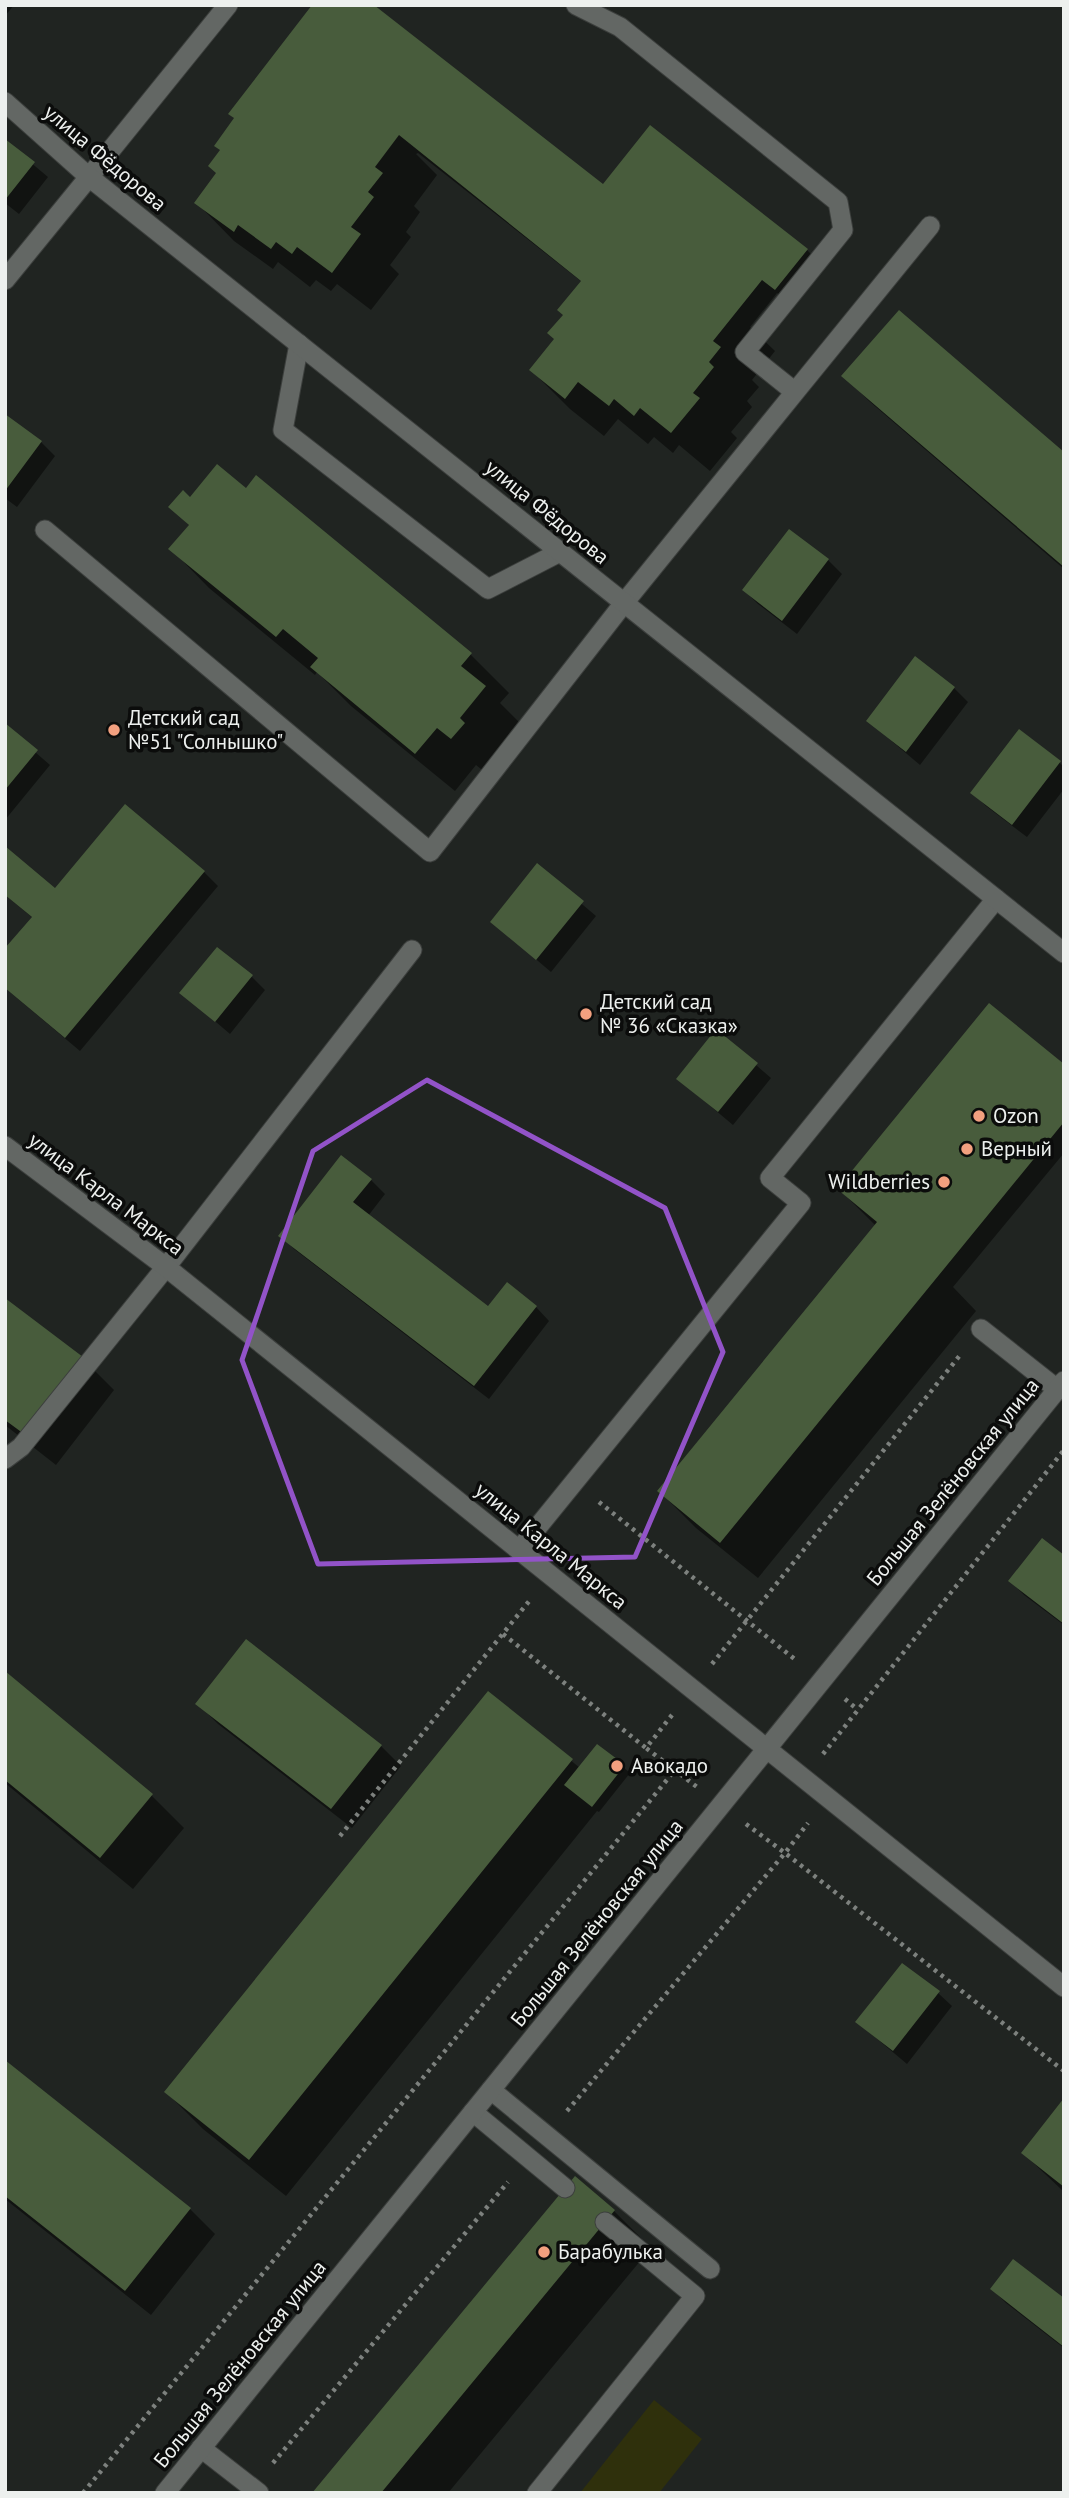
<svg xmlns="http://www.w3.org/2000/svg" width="1069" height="2498" font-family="'PT Sans',sans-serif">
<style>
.green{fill:#2f300c}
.shadow{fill:#0007}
.building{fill:#485c3c}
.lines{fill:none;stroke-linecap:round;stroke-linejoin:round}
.service-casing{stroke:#3c3f3d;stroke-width:21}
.minor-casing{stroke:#3c3f3d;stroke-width:21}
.path{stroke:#7d817e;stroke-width:4.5;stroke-dasharray:3.5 5;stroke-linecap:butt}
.service{stroke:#636764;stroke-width:19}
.minor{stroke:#636764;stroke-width:19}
.marked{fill:none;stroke:#9253c8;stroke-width:5;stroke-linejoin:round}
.poi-dot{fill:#f2a07f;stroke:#0b0c0b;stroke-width:2.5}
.labels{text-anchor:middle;stroke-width:7;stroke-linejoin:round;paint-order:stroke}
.street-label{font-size:21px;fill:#edf0ee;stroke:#0b0c0b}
.poi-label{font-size:21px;fill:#edf0ee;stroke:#0b0c0b;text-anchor:start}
</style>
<rect width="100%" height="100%" fill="#202421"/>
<path class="green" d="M654,2400L702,2439L659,2493H580Z"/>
<path class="shadow" d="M5,5H14L5,16Z
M256,79L807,250L821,264L790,303L777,293L750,327L775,351L752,380L759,387L747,401L752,407L731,432L737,438L710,471L679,445L673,453L654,437L648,444L618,419L604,436L570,409L531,370L556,340L565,315L582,282L418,153L416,154L437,175L414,206L420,212L406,232L411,237L390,265L399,274L371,310L337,284L331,291L316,280L310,287L278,262L273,269L234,241L196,202L218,174L222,151Z
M5,141L48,177L19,214L5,203Z
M844,376L1064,454V569L869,401Z
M5,416L41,442L55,456L17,507L5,498Z
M190,499L470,654L509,693L500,703L523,726L491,777L476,765L455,791L351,706L317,672L315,675L209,588L171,549L190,526L171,507Z
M790,531L828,560L842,574L797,634L758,604L744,590Z
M954,688L968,702L920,765L868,721Z
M5,726L50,765L5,820Z
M1059,762L1064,767V789L1027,837L986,806L972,792Z
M5,848L56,890L204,872L218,886L80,1051L5,988V951L33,918L5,895Z
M537,866L596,916L551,972L492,922Z
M252,977L265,990L230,1034L181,992Z
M717,1031L771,1078L733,1125L678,1079Z
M1064,1067V1153L953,1287L976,1311L758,1578L696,1528L659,1491L876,1226L839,1189Z
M371,1180L385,1194L368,1216L488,1308L536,1307L549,1321L489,1399L294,1249L281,1235Z
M5,1300L82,1358L114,1390L56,1465L5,1425Z
M1064,1557V1625L1024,1595L1010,1581Z
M5,1673L152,1796L184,1828L133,1889L5,1783Z
M489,1693L580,1768L598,1746L630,1773L599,1812L597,1811L286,2196L203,2129L166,2092Z
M198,1704L381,1746L401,1766L352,1828L218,1724Z
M938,1993L952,2006L907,2064L857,2022Z
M5,2063L190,2209L215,2234L151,2315L5,2199Z
M1064,2101V2192L1023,2153Z
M575,2178L614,2211L651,2248L448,2493H315Z
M992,2289L1064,2300V2348L1006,2303Z"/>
<path class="building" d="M312,5H374L603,184L650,125L808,249L775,290L762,280L713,341L721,347L709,362L714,367L693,393L700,398L671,433L640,408L634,416L614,399L609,406L578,382L565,399L529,370L554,339L547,333L563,315L557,310L581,281L399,135L375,167L383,173L368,192L374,197L351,227L361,234L332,273L297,247L292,254L276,242L271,249L238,225L234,232L194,203L216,173L208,166L220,150L214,146L234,118L228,114Z
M5,139L35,162L5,200Z
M899,310L1064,452V567L841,376Z
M5,414L42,441L5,491Z
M217,464L246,488L256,475L472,653L461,666L486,686L460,718L465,723L451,739L437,728L415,754L310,667L318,658L283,629L276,637L168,549L189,525L168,507L183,490L190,497Z
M789,529L829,559L782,621L742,590Z
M915,656L955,687L906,752L866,721Z
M5,723L38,750L5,790Z
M1019,729L1061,761L1012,825L970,793Z
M125,804L205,871L65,1038L5,988V948L32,917L5,895V846L55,888Z
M537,863L584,901L536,960L490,922Z
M217,947L253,975L215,1022L179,993Z
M989,1003L1064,1064V1122L720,1543L657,1491L877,1222L837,1189Z
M716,1029L758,1063L718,1112L676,1079Z
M341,1155L372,1179L353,1202L488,1306L507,1282L537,1306L474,1386L278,1236Z
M5,1298L83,1357L24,1434L5,1420Z
M1042,1538L1064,1555V1624L1008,1581Z
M246,1639L382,1745L331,1809L195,1704Z
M5,1671L153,1794L100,1858L5,1780Z
M488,1691L573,1759L249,2160L164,2092Z
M597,1744L625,1765L592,1807L564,1785Z
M902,1963L940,1991L893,2051L855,2022Z
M5,2060L191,2208L125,2291L5,2196Z
M1064,2098V2187L1021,2153Z
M575,2176L615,2210L381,2493H312Z
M1013,2259L1064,2298V2347L990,2289Z"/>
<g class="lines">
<g class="service-casing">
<path id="service" d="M89,177L228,5
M299,344L283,430L488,589L560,552
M795,392L930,226
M45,530L430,852L624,603L795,392L745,352L843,230L838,202L620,27L576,5
M981,1329L1057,1389
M5,1459L21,1447L166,1267L412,950
M519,1550L801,1203L770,1178L996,899
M491,2090L710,2269
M473,2112L565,2188
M201,2448L259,2493
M537,2493L695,2296L605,2222"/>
</g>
<g class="minor-casing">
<path id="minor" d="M5,102L89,177L1064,953
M5,280L89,177
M5,1146L166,1267L1064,1987
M165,2493L1064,1381"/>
</g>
<path class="path" d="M599,1502L797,1661
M503,1634L646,1748
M712,1664L961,1354
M845,1699L858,1710
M672,1715L646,1748L697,1787
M823,1754L1064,1450
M746,1824L785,1853L808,1823
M340,1836L530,1600
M567,2111L785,1853L1064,2071
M273,2463L508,2182
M83,2493L675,1770"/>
<use href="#service" class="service"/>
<use href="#minor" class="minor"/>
</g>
<path class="marked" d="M427,1080L665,1208L723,1352L635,1557L318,1564L242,1360L313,1151Z"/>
<g class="poi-dot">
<circle cx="114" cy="730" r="7"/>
<circle cx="586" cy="1014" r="7"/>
<circle cx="979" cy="1116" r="7"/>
<circle cx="967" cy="1149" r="7"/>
<circle cx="944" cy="1182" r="7"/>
<circle cx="617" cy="1766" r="7"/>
<circle cx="544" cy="2252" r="7"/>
</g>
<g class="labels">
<g class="street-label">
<text transform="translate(105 158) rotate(40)" y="7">улица Фёдорова</text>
<text transform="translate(547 512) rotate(39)" y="7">улица Фёдорова</text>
<text transform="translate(106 1194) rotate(37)" y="7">улица Карла Маркса</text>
<text transform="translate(953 1482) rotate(-51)" y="7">Большая Зелёновская улица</text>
<text transform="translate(551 1546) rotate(39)" y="7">улица Карла Маркса</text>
<text transform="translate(597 1923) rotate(-51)" y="7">Большая Зелёновская улица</text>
<text transform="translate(240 2364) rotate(-51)" y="7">Большая Зелёновская улица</text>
</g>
<g class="poi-label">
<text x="128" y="725">Детский сад<tspan x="128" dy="24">№51 "Солнышко"</tspan></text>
<text x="600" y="1009">Детский сад<tspan x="600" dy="24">№ 36 «Сказка»</tspan></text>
<text x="993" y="1123">Ozon</text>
<text x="981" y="1156">Верный</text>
<text x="930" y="1189" text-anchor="end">Wildberries</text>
<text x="631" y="1773">Авокадо</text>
<text x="558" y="2259">Барабулька</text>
</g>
</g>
<rect width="1069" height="2498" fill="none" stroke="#edf0ee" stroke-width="14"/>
</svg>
